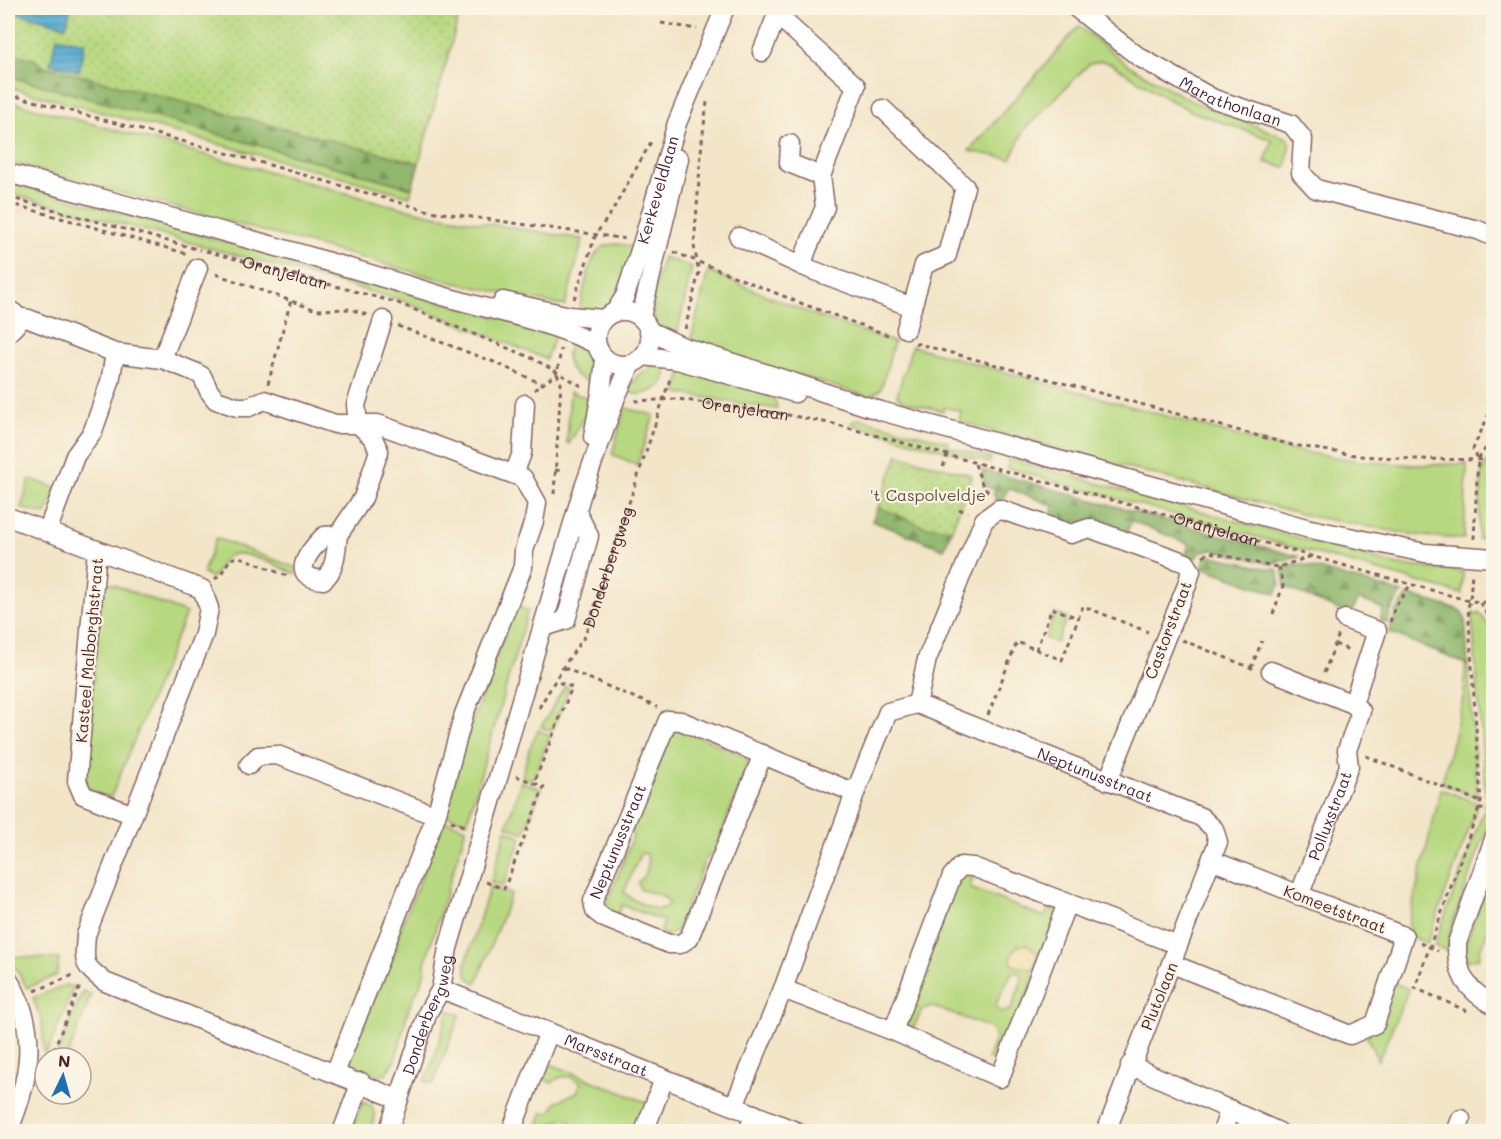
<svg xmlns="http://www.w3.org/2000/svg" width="1501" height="1139" font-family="Mali,sans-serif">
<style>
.grass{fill:#b7d880;stroke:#807c56;stroke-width:1.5;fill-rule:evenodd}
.forest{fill:url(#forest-firs);stroke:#6e6c4c;stroke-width:1.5}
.sand{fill:url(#sand-dots);stroke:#9c7c64;stroke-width:1.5}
.park{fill:url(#park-dots);stroke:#807c56;stroke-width:1.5}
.water{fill:url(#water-rules);stroke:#4e657e;stroke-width:1.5}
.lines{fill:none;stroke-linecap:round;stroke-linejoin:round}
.minor-casing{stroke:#856462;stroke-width:21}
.path{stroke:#856462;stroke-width:3;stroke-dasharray:4.5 4.5;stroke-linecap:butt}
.minor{stroke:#fff;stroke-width:18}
.labels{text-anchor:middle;stroke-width:4.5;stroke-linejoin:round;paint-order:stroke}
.street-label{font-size:16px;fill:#4a1f2b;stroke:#fcf5e5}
.park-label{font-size:16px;fill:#654d40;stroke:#fcf5e5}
</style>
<defs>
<pattern id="forest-firs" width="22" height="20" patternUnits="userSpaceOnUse" patternTransform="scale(1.5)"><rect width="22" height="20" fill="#91b86e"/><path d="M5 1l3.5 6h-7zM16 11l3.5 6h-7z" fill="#78955b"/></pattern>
<pattern id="sand-dots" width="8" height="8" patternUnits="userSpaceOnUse" patternTransform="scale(1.5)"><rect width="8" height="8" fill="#eeda9e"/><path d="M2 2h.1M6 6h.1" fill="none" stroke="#cebb88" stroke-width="1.8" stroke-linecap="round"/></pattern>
<pattern id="park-dots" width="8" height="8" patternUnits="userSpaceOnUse" patternTransform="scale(1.5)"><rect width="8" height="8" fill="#b7d880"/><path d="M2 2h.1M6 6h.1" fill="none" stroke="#9fb96f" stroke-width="1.8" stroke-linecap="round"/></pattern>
<pattern id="water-rules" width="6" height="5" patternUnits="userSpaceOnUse" patternTransform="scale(1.5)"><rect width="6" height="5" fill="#53abd0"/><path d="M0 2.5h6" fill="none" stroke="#478ba9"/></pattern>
</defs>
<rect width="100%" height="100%" fill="#fcf5e5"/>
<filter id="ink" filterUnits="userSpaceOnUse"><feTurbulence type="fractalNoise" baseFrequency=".0167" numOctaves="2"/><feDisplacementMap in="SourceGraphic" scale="12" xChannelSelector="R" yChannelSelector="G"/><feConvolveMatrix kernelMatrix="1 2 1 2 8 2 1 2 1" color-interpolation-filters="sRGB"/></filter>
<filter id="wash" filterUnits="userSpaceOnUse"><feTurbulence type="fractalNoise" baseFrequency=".008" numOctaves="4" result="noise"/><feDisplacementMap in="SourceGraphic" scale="24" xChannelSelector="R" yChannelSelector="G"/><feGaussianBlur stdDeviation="1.35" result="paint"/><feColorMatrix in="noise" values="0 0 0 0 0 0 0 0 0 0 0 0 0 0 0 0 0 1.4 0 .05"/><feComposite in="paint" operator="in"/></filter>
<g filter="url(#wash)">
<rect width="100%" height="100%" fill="#f2e5c8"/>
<path class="grass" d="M1079,26L1128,65L1191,101L1287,138L1290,142L1286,168L1265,162L1272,140L1193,112L1166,98L1112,64L1102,61L1089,64L1024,130L1011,159L969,151Z
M8,76L412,188L410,196L8,87Z
M8,101L386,204L429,214L583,239L565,306L447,281L8,162Z
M8,182L556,333L546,359L401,300L8,193Z
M619,244L634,247C628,264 619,306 598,311C593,312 585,311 579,311C583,294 588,264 598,251C603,245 611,244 619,244Z
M663,257L692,267L676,339C639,322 656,287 663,257Z
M708,271L814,315L894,342L881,389L870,397L690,343Z
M571,338C592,348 596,362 596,384C583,381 569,374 567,358C566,353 570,344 571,338Z
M912,346L1289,450L1360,461L1415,465L1467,464L1464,539L1422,536L1309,516L959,422L961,411L944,407L943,411L902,401L897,395Z
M654,365L666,366C670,387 645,399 627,392L637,376Z
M683,369L774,394L777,409L676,393Z
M570,392L591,399V405L569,444L567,443Z
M625,408L654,415L637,465L612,454Z
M860,419L949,442L947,446L991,458L990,463L851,424L854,420Z
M1009,459L1398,565L1463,572L1462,594L1007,468Z
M1487,463H1493V532L1490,536L1478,539L1482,470Z
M30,479L57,488L46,514L21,508Z
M216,538L297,568L298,571L295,574C281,568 241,547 229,556C220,562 219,572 211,578L204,574V570Z
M102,580L186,613L111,797L93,793L85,779Z
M515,606L528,610L467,822L446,815V812L467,736Z
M1479,612L1491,629L1494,640L1493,806L1484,807L1486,798L1472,617L1473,613L1478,615Z
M1465,665H1468L1478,798L1442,783L1464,695Z
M565,686L569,688L552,731L541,727Z
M679,727L747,757L748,764L714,853L706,858L678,929L669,935L660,934L664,921L622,905L616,917L608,910L607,903L633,836L631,827L674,728ZM641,853L647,854C650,867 647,874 638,882L641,890C651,893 665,893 669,904C666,906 664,909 660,909C652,910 628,898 624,892Z
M538,730L550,736L533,780L522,777L529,750Z
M521,781L541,789L524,833L507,826Z
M1441,789L1477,803L1475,813L1427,943L1409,936V920Z
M1493,811L1452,925L1447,951L1434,946L1483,812Z
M443,820L466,828L425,963C426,979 417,990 411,1003C401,1025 402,1057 385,1075L376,1074L347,1062L391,960L404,919L433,849L430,840Z
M506,830L522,837L503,886L491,882Z
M1493,869V918L1480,950L1479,958L1467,961L1466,942Z
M967,875L973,876L970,888L1044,917L1050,907L1056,913V918L1005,1051C1001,1058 996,1060 988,1059L995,1038L991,1028L931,1006L922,1010L913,1029L908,1026L904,1018L957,883L959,879ZM1019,945H1026L1037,952L1034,969L1018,967L1012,964C1010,955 1011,951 1019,945ZM1012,972L1019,973L1022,979L1021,983L1011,1010L1002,1012L996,1008L997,1002Z
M490,886L511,894L476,984L467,976L465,965Z
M8,956L59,959L57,975L27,988L15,967L8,961Z
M1394,983L1409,989L1378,1061L1367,1037Z
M66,985L74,987L47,1053L44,1052L42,1022L33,998Z
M83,991L91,995L67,1058H55Z
M449,1010L460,1015L433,1084L424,1081L431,1067Z
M548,1063L648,1103L641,1131H578L569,1120L564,1119L545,1127L546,1131L535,1132L543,1112L549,1113L558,1101L577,1092L581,1083C572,1075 560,1074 552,1083L540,1078L541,1072H543Z
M363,1102L372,1106L375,1116L370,1131H354L353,1126Z"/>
<path class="forest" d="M8,52L36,60L40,65L419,163L412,188L8,76Z
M983,470L1300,557L1271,564L1211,549L1199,553L1196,558L1186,555L1189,544L1132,521L1124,537L1118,538L1076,521L1072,525L1050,517L1054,506L1008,488L1001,505L994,502L996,496L993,495L995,490L987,487L981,476Z
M878,507L923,526L952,529L944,549L872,521Z
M1209,555L1269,569H1277L1280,585L1276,594L1202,567L1206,557Z
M1294,564H1301L1402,593L1393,606L1387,623L1380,621L1383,609L1359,599L1352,611L1345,613L1285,587L1282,568Z
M1408,595L1460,610L1465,617L1468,665L1389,632L1397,610Z"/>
<path class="sand" d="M1026,944L1037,952L1034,969L1018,967L1012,964C1009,952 1014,946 1026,944Z"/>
<path class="park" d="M8,8H461L419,163L40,65L36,60L8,52Z
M898,455L972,475L952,529L923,526L878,507Z
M1055,613L1067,618L1056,643L1045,638Z"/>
<path class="water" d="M8,8H71L66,26L8,11Z
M57,37L85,43L79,71L50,64Z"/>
</g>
<g filter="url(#ink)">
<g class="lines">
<g class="minor-casing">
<g id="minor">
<path id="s4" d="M1076,8L1139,57L1214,99L1291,124L1303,139L1301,173L1316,189L1478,230L1494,237"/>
<path d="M762,52L777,15L856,86L821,176L825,207L806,252L802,266"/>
<path d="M883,109L965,187L947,255L924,265L906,329"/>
<path d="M790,144L789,163L821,176"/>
<path d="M8,173C151,212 294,250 436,294C489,310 545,320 596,344"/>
<path d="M739,237L812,270L912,307"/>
<path d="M503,301L570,316L603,319"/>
<path d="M8,309L14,313L16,317L29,319L115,353L162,359L195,372L202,376L209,391L216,400L237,407H249L264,400L335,424H378L523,478L537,503L534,521L524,550L523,567L464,714L436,816L335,1073"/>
<circle cx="623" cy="338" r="27"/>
<path id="s5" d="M615,312L625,296L643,241L677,123L725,8"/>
<path d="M641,317L679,159"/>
<path d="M649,331L681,346L881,411L1306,528L1425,553L1494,558"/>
<path d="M8,333L16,325V317"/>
<path d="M643,356L677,360L795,393"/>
<path d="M162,359L198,268"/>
<path d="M593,437L601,393L605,359"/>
<path d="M514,474L522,453L525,404"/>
<path d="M8,517L202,589L209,608L204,634L86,935C84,964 82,964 105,982L398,1099"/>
<path d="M47,532L75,456L93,431L110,382L115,353"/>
<path d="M338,535C336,549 336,571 323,580C287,577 310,550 324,536L338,535L363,498L379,451L373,438L358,424L356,405L383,320"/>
<path d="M97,550L77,781L83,795L133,815"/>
<path d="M544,627L566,620L589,536L577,512"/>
<path d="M1271,671L1353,704"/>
<path d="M917,704L927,659L984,520L999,509L1071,534L1089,528L1186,563L1191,571L1187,585L1108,781"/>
<path id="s6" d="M763,754L689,938L680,944H669L604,918L595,911L593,901L668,720L681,721L855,793"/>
<path d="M249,765L258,756L277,755L436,816"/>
<path d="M1494,839L1457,943C1456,974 1466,990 1494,1005"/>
<path id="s7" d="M1299,896L1349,766L1347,750L1361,711L1353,704L1377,631L1345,619"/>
<path d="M1172,964L1350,1035L1375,1024L1404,936L1211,860"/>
<path d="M8,979C40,1030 30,1079 8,1132"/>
<path id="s8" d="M441,989L798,1132"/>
<path d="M783,989L893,1031L1000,1078L1067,903"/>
<path d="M893,1031L952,876L961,866L973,867L1178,945"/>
<path d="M1130,1065L1279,1132"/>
<path id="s9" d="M734,1106L783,989L855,793L888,712L917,704L1201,817L1214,829L1218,842L1106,1132"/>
<path d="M342,1132L361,1082"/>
<path id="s10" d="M388,1132L428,1012L441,989L448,948L581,496L616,397L631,364"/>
<path d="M511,1132L549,1032"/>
<path d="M644,1132L664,1079"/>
<path d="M748,1132L754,1114"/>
<path d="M1222,1132L1230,1109"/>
<path d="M1456,1132L1461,1119"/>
</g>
</g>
<g class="path">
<path d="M661,23L697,29"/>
<path d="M8,94L252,160L429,211L627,239"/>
<path d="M8,197L200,250"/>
<path d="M8,203L188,254"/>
<path id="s1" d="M206,251L398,303L532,358L585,388"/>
<path d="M674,252L803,304L891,336"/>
<path d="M216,274L316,310L350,309L367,315"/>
<path d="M574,299L596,234L611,213L651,142"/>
<path d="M398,326L494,362L542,384"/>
<path d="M685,329L699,272L694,246L702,141L707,102"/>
<path d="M915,343L1292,445L1361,456L1414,459L1494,460"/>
<path d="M268,384L291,300"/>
<path d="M534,390L557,374"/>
<path id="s2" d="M635,401L678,399L783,414L834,424L1152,511L1470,601L1494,603"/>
<path d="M1478,459L1494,437"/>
<path d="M975,464L984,489L991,492"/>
<path d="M943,467L947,455"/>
<path d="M555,470L564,471"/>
<path d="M554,494L561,383L557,374L561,349"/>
<path d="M959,509L968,513"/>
<path d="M1474,539L1478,459L1473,449L1494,403"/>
<path d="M1203,556L1210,552L1269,566L1279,567L1312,556"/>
<path d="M215,579L222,573L230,559L239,557L246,559L287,576"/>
<path d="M1480,603L1494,626"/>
<path d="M1273,614L1283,586L1279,567"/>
<path d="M1390,622L1395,607L1411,584"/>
<path d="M1182,640L1254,669"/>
<path d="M1335,644L1349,650"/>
<path d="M1036,650L1052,608L1078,618"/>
<path d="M564,668L657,707"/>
<path d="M1251,668L1262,641"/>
<path d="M1324,673L1339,634"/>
<path id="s3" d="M539,708L563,667L585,636L671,376"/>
<path d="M988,715L1017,642L1062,660L1083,606L1148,632"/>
<path d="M1366,756L1481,802"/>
<path d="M516,776L534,783"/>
<path d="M1479,809L1494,810"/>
<path d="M451,821L465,826"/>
<path d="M486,882L504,889L544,787L534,783L572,687L555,681"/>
<path d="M1420,943L1438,951"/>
<path d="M35,991L73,975"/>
<path d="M1467,1011L1415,988L1481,802L1468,607L1470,601L1472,572"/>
<path d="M50,1058L81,984"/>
</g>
<use href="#minor" class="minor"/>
</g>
</g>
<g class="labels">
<g class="street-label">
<text dy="6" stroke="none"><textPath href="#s4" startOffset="182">Marathonlaan</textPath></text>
<text dy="6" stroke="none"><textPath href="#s5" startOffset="130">Kerkeveldlaan</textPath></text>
<text dy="6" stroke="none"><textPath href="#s1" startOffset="82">Oranjelaan</textPath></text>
<text dy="6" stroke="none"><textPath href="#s2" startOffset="111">Oranjelaan</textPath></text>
<text dy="6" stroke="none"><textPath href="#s2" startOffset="597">Oranjelaan</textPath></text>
<text dy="6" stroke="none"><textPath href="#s3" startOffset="158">Donderbergweg</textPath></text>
<text transform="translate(1168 630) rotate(-69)" y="6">Castorstraat</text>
<text transform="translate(89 650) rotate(-85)" y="6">Kasteel Malborghstraat</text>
<text dy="6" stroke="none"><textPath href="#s9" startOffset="645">Neptunusstraat</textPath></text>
<text dy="6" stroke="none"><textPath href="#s7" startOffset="86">Polluxstraat</textPath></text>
<text dy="6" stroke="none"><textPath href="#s6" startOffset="376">Neptunusstraat</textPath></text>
<text transform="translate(1335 909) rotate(21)" y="6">Komeetstraat</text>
<text transform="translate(1159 996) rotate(-68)" y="6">Plutolaan</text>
<text dy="6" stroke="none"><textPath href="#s10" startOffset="124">Donderbergweg</textPath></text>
<text dy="6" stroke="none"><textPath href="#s8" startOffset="178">Marsstraat</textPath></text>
</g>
<g class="park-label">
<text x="928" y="501">'t Caspolveldje</text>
</g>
</g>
<rect width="1501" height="1139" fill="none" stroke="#fcf5e5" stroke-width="30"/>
<g transform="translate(63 1076) rotate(5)"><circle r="28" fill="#fcf5e5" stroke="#b59f9b" stroke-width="1.5"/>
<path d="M0-4.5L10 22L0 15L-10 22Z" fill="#1f6fb2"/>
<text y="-9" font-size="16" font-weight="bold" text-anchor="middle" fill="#4a1f2b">N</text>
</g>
</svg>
